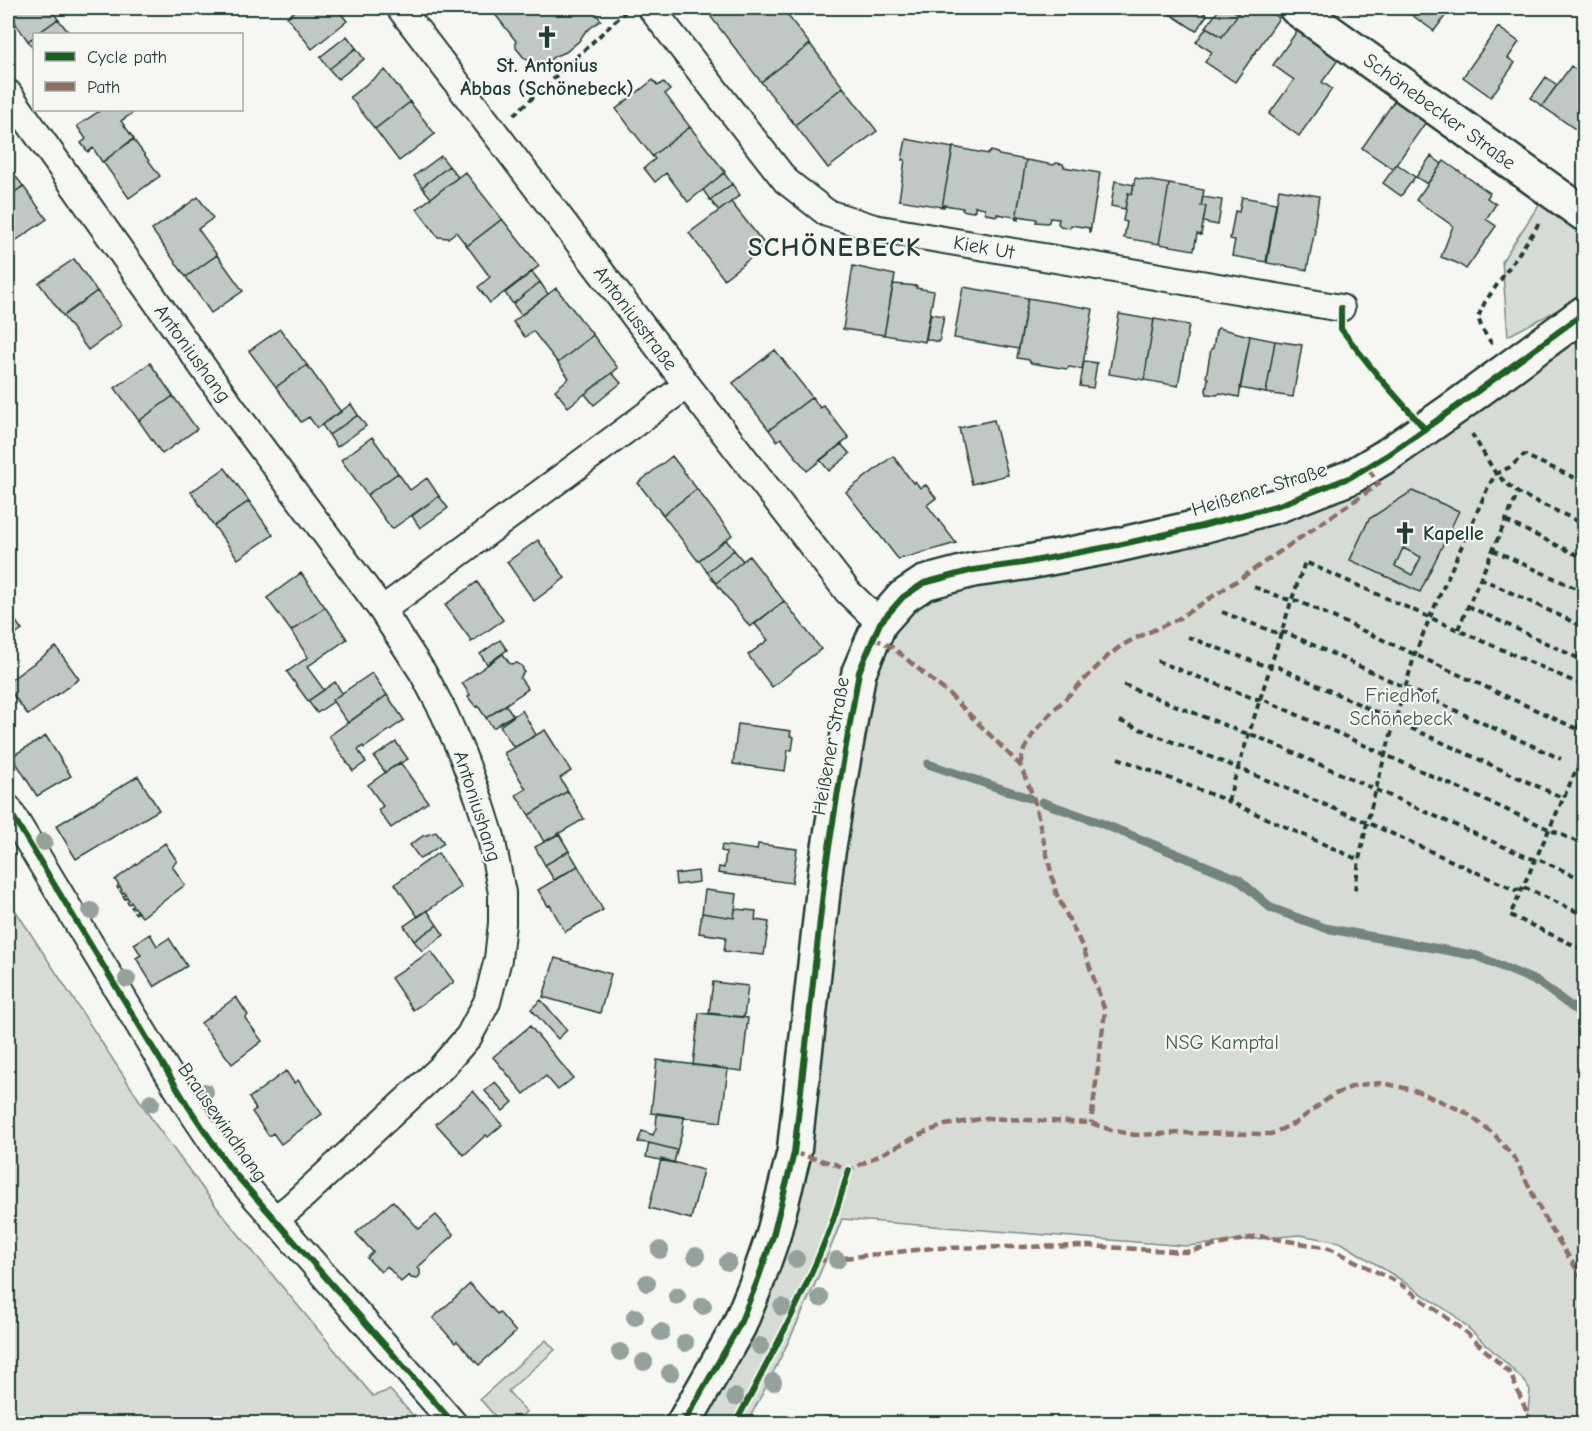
<svg xmlns="http://www.w3.org/2000/svg" width="1592" height="1431" font-family="'Comic Neue',sans-serif">
<style>
.green{fill:#d6dbd6;stroke:#7a8c85;stroke-width:1.5}
.lines{fill:none;stroke-linecap:round;stroke-linejoin:round}
.stream{stroke:#72847d;stroke-width:9}
.building{fill:#c1c8c3;stroke:#1f3d34;stroke-width:1.5;fill-rule:evenodd}
.street-casing{stroke:#1f3d34;stroke-width:30}
.secondary-casing{stroke:#1f3d34;stroke-width:38}
.path{stroke:#1f3d34;stroke-width:4;stroke-dasharray:6 4.5;stroke-linecap:butt}
.street{stroke:#f6f6f2;stroke-width:26}
.secondary{stroke:#f6f6f2;stroke-width:33}
.quiet{stroke:#8d6e63;stroke-width:4.5;stroke-dasharray:9 4.5;stroke-linecap:butt}
.cycleway-casing{stroke:#f6f6f2;stroke-width:10}
.cycleway{stroke:#1b5e20;stroke-width:6}
.tree{fill:#94a29b}
.labels{text-anchor:middle;stroke-width:4.5;stroke-linejoin:round;paint-order:stroke}
.poi-label{font-size:20px;font-weight:bold;fill:#1f3d34;stroke:#f6f6f2}
.street-label{font-size:20px;fill:#1f3d34;stroke:#f6f6f2}
.park-label{font-size:20px;fill:#445d54;stroke:#f6f6f2}
.district-label{font-size:26px;font-weight:bold;letter-spacing:1.5px;fill:#1f3d34;stroke:#f6f6f2}
</style>
<rect width="100%" height="100%" fill="#f6f6f2"/>
<filter id="ink" filterUnits="userSpaceOnUse"><feTurbulence type="fractalNoise" baseFrequency=".0167" numOctaves="2"/><feDisplacementMap in="SourceGraphic" scale="12" xChannelSelector="R" yChannelSelector="G"/><feConvolveMatrix kernelMatrix="1 2 1 2 8 2 1 2 1" color-interpolation-filters="sRGB"/></filter>
<g filter="url(#ink)">
<path class="green" d="M1546,194L1584,223V296L1508,336L1502,261Z
M1558,339L1584,345V1423H1527L1530,1390L1526,1383L1506,1363L1454,1315L1395,1276L1340,1242L1299,1235L1186,1246L842,1219C815,1290 782,1357 747,1423L686,1424L759,1284L854,710L904,600L1281,506Z
M8,899L155,1124L221,1213L373,1396L390,1390L420,1423H8Z
M546,1340L555,1350L508,1391L526,1412L513,1423H501L480,1399Z"/>
<g class="lines">
<path class="stream" d="M928,764L1029,798
M1042,802L1098,822L1238,879L1271,908L1325,928L1477,956L1538,982L1584,1016"/>
</g>
<path class="building" d="M8,8H50L58,19L37,34H34V37L28,41L8,13Z
M299,8H336L347,21L312,49L287,17Z
M490,8H595V12L601,20L585,32L579,41L566,52L555,56L538,69L533,61L525,59L516,48V41Z
M724,8H782L810,44L761,82L711,17Z
M1161,8H1203L1201,11L1207,15L1196,31Z
M1220,8H1229L1238,14L1222,37L1206,27Z
M1242,8H1264L1279,18L1235,82L1205,62L1212,52L1196,42L1207,27L1222,37Z
M1402,8H1451L1434,31Z
M58,19L70,34H37Z
M1498,27L1519,42L1508,58L1515,63L1491,97L1463,77Z
M1297,31L1338,60L1322,82L1332,89L1299,136L1269,114L1294,80L1273,65Z
M347,36L356,48L329,69L320,57Z
M34,37V50L28,41Z
M810,44L843,87L795,125L761,82Z
M356,48L364,59L338,79L329,69Z
M1571,66L1584,76V135L1542,106Z
M385,70L410,102L375,129L350,97Z
M1546,77L1557,85L1542,106L1531,98Z
M653,80L658,86L663,82L670,90L665,94L690,127L652,156L616,109Z
M843,87L877,131L828,168L795,125Z
M1395,100L1426,122L1393,169L1362,148Z
M410,102L435,134L399,161L375,129Z
M101,110H137L121,121L134,139L102,162L93,148L88,152L81,143L86,139L77,126Z
M690,127L725,172L688,202L666,173L655,182L644,168L655,159L652,156Z
M133,139L160,176L129,198L103,162Z
M906,139L953,148L942,207L899,200L905,160H902Z
M953,147L988,154L991,151L997,153L999,155L1026,160L1016,220L1015,217L997,214V216L987,214L985,212V208L975,206V210L972,212L962,210L963,208L944,205V207H942Z
M441,156L449,166L422,187L414,176Z
M1431,156L1442,164L1427,184L1416,177Z
M1026,160L1054,165L1056,163L1063,164L1064,167L1100,173L1090,232H1089V228L1071,225L1070,228L1060,226L1058,223L1059,219L1050,218L1049,222L1047,223L1036,222L1037,219L1018,216V220L1016,219Z
M1444,161L1490,193L1487,198L1496,204L1486,219L1496,226L1466,269L1457,263L1441,257L1453,226L1416,200Z
M1397,164L1415,177L1401,196L1383,183Z
M8,166L23,186L8,197Z
M449,166L458,177L431,198L422,187Z
M465,172L502,219L467,246L456,232L448,238L438,237L417,209Z
M724,173L732,184L710,200L703,190Z
M1135,178L1169,184L1159,244L1124,238L1127,222L1123,221L1128,193L1132,194Z
M1115,181L1134,185L1132,194L1128,193L1125,209L1111,206Z
M732,184L740,195L719,211L710,200Z
M1169,184L1204,190L1201,206H1206L1201,235L1197,234L1194,250L1159,244Z
M23,186L47,219L11,244L8,239V197Z
M1279,189L1319,196L1314,228L1315,229L1307,270L1267,263Z
M198,197L213,218L198,229L217,255L186,277L152,230Z
M1203,197L1222,200L1218,225L1203,222L1206,206H1201Z
M1242,197L1276,203L1266,262L1232,256L1235,240L1230,239L1235,211L1239,212Z
M731,202L766,246L724,279L689,233Z
M502,219L539,266L490,303L478,287L490,277L467,246Z
M217,255L243,291L211,313L186,277Z
M74,259L97,291L63,316L39,283Z
M853,266L895,275L884,335L843,329Z
M532,272L540,282L513,304L505,293Z
M540,282L548,294L521,315L513,304Z
M893,284L917,286L916,288L934,291L925,342L884,335Z
M963,287L1028,298L1019,349L954,338Z
M556,288L593,335L558,363L533,331L525,337L513,322Z
M97,291L122,325L88,350L63,316Z
M1028,298L1093,309L1082,369L1069,367L1067,369L1031,363L1029,360L1017,358Z
M931,314L944,316L939,342L926,339Z
M1119,314L1154,320L1144,380L1109,374Z
M1154,319L1189,325L1178,386L1144,380Z
M1218,328L1250,336L1239,397L1220,393L1217,395L1207,394L1206,391L1208,378L1206,377L1211,349L1213,348L1216,331Z
M280,329L307,365L276,387L249,351Z
M593,335L618,368L568,407L555,390L569,378L558,363Z
M1250,336L1275,341L1266,393L1240,388Z
M1275,341L1302,345L1293,397L1266,393Z
M775,350L812,397L769,430L733,383Z
M1084,361L1097,363L1093,388L1080,386Z
M150,363L173,396L139,421L115,388Z
M307,365L341,412L317,428L309,417L301,422L276,387Z
M612,373L621,383L594,405L585,394Z
M173,396L197,429L162,454L139,421Z
M812,397L820,408L823,405L849,438L807,471L781,438L777,441L769,430Z
M351,404L358,415L329,435L322,425Z
M358,415L366,426L337,447L329,435Z
M994,420L1008,475L972,484L959,428Z
M372,437L398,473L367,495L341,460Z
M841,444L850,454L829,471L820,460Z
M672,456L697,489L663,515L638,483Z
M893,456L913,483L915,481L920,488L926,485L936,498L927,505L956,543L904,558L903,557L899,560L846,492Z
M225,468L249,501L214,526L191,492Z
M398,473L410,490L427,478L439,496L392,529L367,495Z
M697,489L732,535L698,561L663,515Z
M1412,491L1459,511L1420,592L1350,560L1369,519ZM1403,548L1421,557L1412,575L1395,566Z
M439,496L448,508L420,528L412,516Z
M249,501L273,535L238,559L214,526Z
M538,540L565,578L534,601L507,562Z
M726,540L734,550L707,572L699,560Z
M734,550L743,561L716,583L707,572Z
M749,556L784,601L750,627L716,583Z
M301,573L325,607L291,631L267,598Z
M477,582L503,620L471,642V640L445,605Z
M784,601L821,649L772,687L748,655L768,640L755,624Z
M325,607L347,639L307,667L324,690L308,701L287,672L308,657L291,631Z
M8,610L22,630L8,640Z
M500,640L507,650L487,664L480,654Z
M56,647L79,679L28,715L8,688V682Z
M503,654L510,664L517,663L522,666L524,672L520,678L528,689L486,718L478,706L476,707L468,697L470,695L462,683Z
M372,673L387,695L348,723L332,700Z
M335,682L342,693L332,700L333,702L317,713L308,701Z
M387,695L404,720L364,748L363,746L358,750L366,762L353,771L329,736Z
M506,705L513,715L493,728L486,718Z
M522,710L536,735L514,748L500,726Z
M738,724L791,731L790,736L794,737L792,750H788L785,771L733,764Z
M545,730L571,771L560,778L568,791L529,815L516,795L526,789L504,753Z
M46,736L71,776L37,796L12,756Z
M396,742L408,759L385,772L374,757Z
M400,762L428,802L391,828L378,810L383,806L368,785Z
M138,776L159,810L76,859L56,826Z
M568,791L584,819L544,842L529,815Z
M436,832L444,843L420,859L410,845L423,836Z
M559,834L569,851L545,865L535,847Z
M165,843L177,861L172,866L185,885L142,917L138,912L136,914L134,912L137,911L135,907L132,909L131,907L133,906L131,902L129,904L127,902L129,900L127,897L125,899L123,896L126,895L124,892L122,894L120,891L122,890L120,887L118,889L117,887L119,885L115,880Z
M758,844L797,849L792,883L718,873L719,867L724,868L726,852L721,851L722,845L757,850Z
M569,851L578,866L554,880L545,865Z
M438,853L461,887L418,917L395,884Z
M578,866L603,910L565,932L550,905L548,906L538,890Z
M698,871L699,882L676,885L675,874Z
M705,890L737,894L734,918L702,913Z
M735,909L756,911L755,920L769,922L764,955L724,951L726,937L699,933L702,913L734,918Z
M427,910L437,925L414,941L404,926Z
M437,925L444,935L422,951L414,941Z
M150,934L157,946L169,938L187,966L154,987L136,958L141,955L134,944Z
M431,951L454,982L413,1010L391,978Z
M555,958L611,974L600,1013L543,997Z
M713,982L748,986L744,1017L709,1013Z
M236,997L248,1015L245,1018L262,1041L232,1064L201,1023Z
M541,1000L567,1030L558,1039L531,1009Z
M699,1013L748,1018L742,1071L693,1065Z
M530,1026L573,1078L558,1090L546,1076L524,1094L493,1057Z
M657,1060L728,1069L721,1122L651,1113Z
M286,1071L294,1083L298,1080L322,1114L281,1144L273,1133L269,1136L252,1112L256,1109L249,1098Z
M495,1082L513,1102L503,1111L485,1091Z
M473,1091L502,1125L488,1137L486,1135L464,1155L436,1124Z
M657,1113L684,1117L682,1133L677,1150L649,1143L638,1142L642,1131L653,1135L656,1128Z
M649,1143L677,1150L674,1163L646,1157Z
M661,1159L703,1170L691,1219L649,1208Z
M393,1201L419,1229L436,1215L454,1235L417,1268L420,1270V1275L417,1279L411,1278L409,1275L401,1282L387,1266L381,1272L367,1258L373,1252L356,1233Z
M470,1284L497,1314L499,1312L516,1332L479,1365L457,1341L455,1343L433,1318Z
M627,1416L640,1424H622Z"/>
<g class="lines">
<g class="street-casing">
<path id="street" d="M400,8L687,385L848,592L880,623
M651,8L786,181L827,213L874,228L1341,308
M8,93L232,408L382,610L423,673L444,713L462,754L479,799L491,837L502,893V923L498,959L487,1002L469,1036L441,1068L292,1206L274,1220
M382,610L687,385
M8,808L188,1106L229,1167L454,1424"/>
</g>
<g class="secondary-casing">
<path id="secondary" d="M1296,8L1584,214
M683,1424L739,1326L757,1282L773,1236L794,1153L826,866L838,791L859,672L880,623L903,597L924,583L973,570L1023,563L1118,545L1202,526L1279,505L1351,477L1389,454L1456,407L1584,313"/>
</g>
<path class="path" d="M514,115L625,12
M1492,344L1482,329L1478,317L1485,302L1535,230L1540,220
M1584,482L1524,455L1510,467L1496,474L1518,493L1584,524
M1506,521L1584,558
M1493,550L1584,592
M1480,578L1584,627
M1254,587L1286,599L1298,601L1584,732
M1468,606L1584,661
M1222,612L1274,632L1287,633L1561,759
M1458,629L1518,493
M1188,637L1263,665L1278,667L1563,798
M1157,661L1253,698L1267,701L1584,845
M1124,685L1242,732L1256,736L1529,858L1540,860L1584,880
M1120,721L1238,768L1292,599L1305,562L1584,686
M1577,729L1584,713
M1584,753L1510,915L1584,950
M1118,758L1228,801L1359,860L1367,823L1385,755L1415,654L1430,617L1489,485L1496,474L1472,434
M1228,801L1238,768L1373,825L1515,890L1526,888L1584,915
M1355,890L1359,860"/>
<use href="#street" class="street"/>
<use href="#secondary" class="secondary"/>
<path class="quiet" d="M873,638L892,647L950,695L1020,765L1033,796L1056,893L1084,950L1105,1011L1091,1123
M1020,765L1024,750L1033,734L1051,713L1108,656L1121,646L1134,639L1178,619L1244,576L1379,484L1367,467
M794,1153L835,1164L849,1170
M848,1173L849,1170L926,1132L945,1125L986,1118L1091,1123L1111,1130L1135,1135L1182,1133L1271,1134L1295,1123L1333,1095L1356,1085L1383,1083L1417,1091L1465,1112L1494,1134L1516,1160L1545,1219L1584,1281
M817,1261L933,1248L1089,1246L1186,1252L1259,1236L1329,1248L1399,1283L1462,1329L1510,1373L1532,1424"/>
<g class="cycleway-casing">
<path id="cycleway" d="M1341,308V329L1378,376L1425,429
M8,808L188,1106L229,1167L454,1424
M683,1424L739,1326L757,1282L773,1236L794,1153L826,866L838,791L859,672L880,623L903,597L924,583L973,570L1023,563L1118,545L1202,526L1279,505L1351,477L1389,454L1456,407L1584,313
M735,1424C770,1358 806,1293 832,1223C838,1206 843,1188 849,1170"/>
</g>
<use href="#cycleway" class="cycleway"/>
</g>
<g class="tree">
<circle cx="44" cy="842" r="9"/>
<circle cx="91" cy="911" r="9"/>
<circle cx="127" cy="979" r="9"/>
<circle cx="205" cy="1092" r="9"/>
<circle cx="151" cy="1103" r="9"/>
<circle cx="660" cy="1250" r="9"/>
<circle cx="696" cy="1256" r="9"/>
<circle cx="796" cy="1259" r="9"/>
<circle cx="837" cy="1260" r="9"/>
<circle cx="728" cy="1262" r="9"/>
<circle cx="647" cy="1283" r="9"/>
<circle cx="677" cy="1296" r="9"/>
<circle cx="820" cy="1298" r="9"/>
<circle cx="703" cy="1306" r="9"/>
<circle cx="782" cy="1307" r="9"/>
<circle cx="635" cy="1317" r="9"/>
<circle cx="661" cy="1332" r="9"/>
<circle cx="685" cy="1343" r="9"/>
<circle cx="760" cy="1346" r="9"/>
<circle cx="620" cy="1352" r="9"/>
<circle cx="644" cy="1362" r="9"/>
<circle cx="670" cy="1373" r="9"/>
<circle cx="773" cy="1382" r="9"/>
<circle cx="735" cy="1397" r="9"/>
</g>
</g>
<defs>
<g id="church-bare" transform="scale(1.8)"><path d="M-1.2-6h2.4v3.5h3.3v2.4h-3.3V6h-2.4V-.1h-3.3v-2.4h3.3Z" fill="#1f3d34" stroke="#f6f6f2" stroke-width="2.5" paint-order="stroke"/></g>
</defs>
<g fill-rule="evenodd">
<use href="#church-bare" x="547" y="37"/>
<use href="#church-bare" x="1405" y="533"/>
</g>
<g class="labels">
<g class="poi-label">
<text x="547" y="72">St. Antonius<tspan x="547" dy="23">Abbas (Schönebeck)</tspan></text>
<text x="1423" y="540" text-anchor="start">Kapelle</text>
</g>
<g class="street-label">
<text transform="translate(1440 111) rotate(36)" y="7">Schönebecker Straße</text>
<text transform="translate(984 247) rotate(10)" y="7">Kiek Ut</text>
<text transform="translate(636 318) rotate(53)" y="7">Antoniusstraße</text>
<text transform="translate(193 353) rotate(54)" y="7">Antoniushang</text>
<text transform="translate(1259 489) rotate(-17)" y="7">Heißener Straße</text>
<text transform="translate(830 746) rotate(-80)" y="7">Heißener Straße</text>
<text transform="translate(478 806) rotate(72)" y="7">Antoniushang</text>
<text transform="translate(223 1122) rotate(55)" y="7">Brausewindhang</text>
</g>
<g class="park-label">
<text x="1401" y="702">Friedhof<tspan x="1401" dy="23">Schönebeck</tspan></text>
<text x="1222" y="1049">NSG Kamptal</text>
</g>
<g class="district-label">
<text x="835" y="256">SCHÖNEBECK</text>
</g>
</g>
<rect width="1592" height="1431" fill="none" stroke="#f6f6f2" stroke-width="30"/>
<rect x="15" y="15" width="1562" height="1401" fill="none" stroke="#1f3d34" stroke-width="2" filter="url(#ink)"/>
<rect x="33" y="33" width="210" height="78" fill="#f6f6f2" stroke="#a0aca6" stroke-width="1.5"/>
<rect x="45" y="52" width="30" height="9" fill="#1b5e20" stroke="#a0aca6" stroke-width="1.5"/>
<text x="87" y="63" font-size="18" fill="#1f3d34">Cycle path</text>
<rect x="45" y="82" width="30" height="9" fill="#8d6e63" stroke="#a0aca6" stroke-width="1.5"/>
<text x="87" y="93" font-size="18" fill="#1f3d34">Path</text>
</svg>
